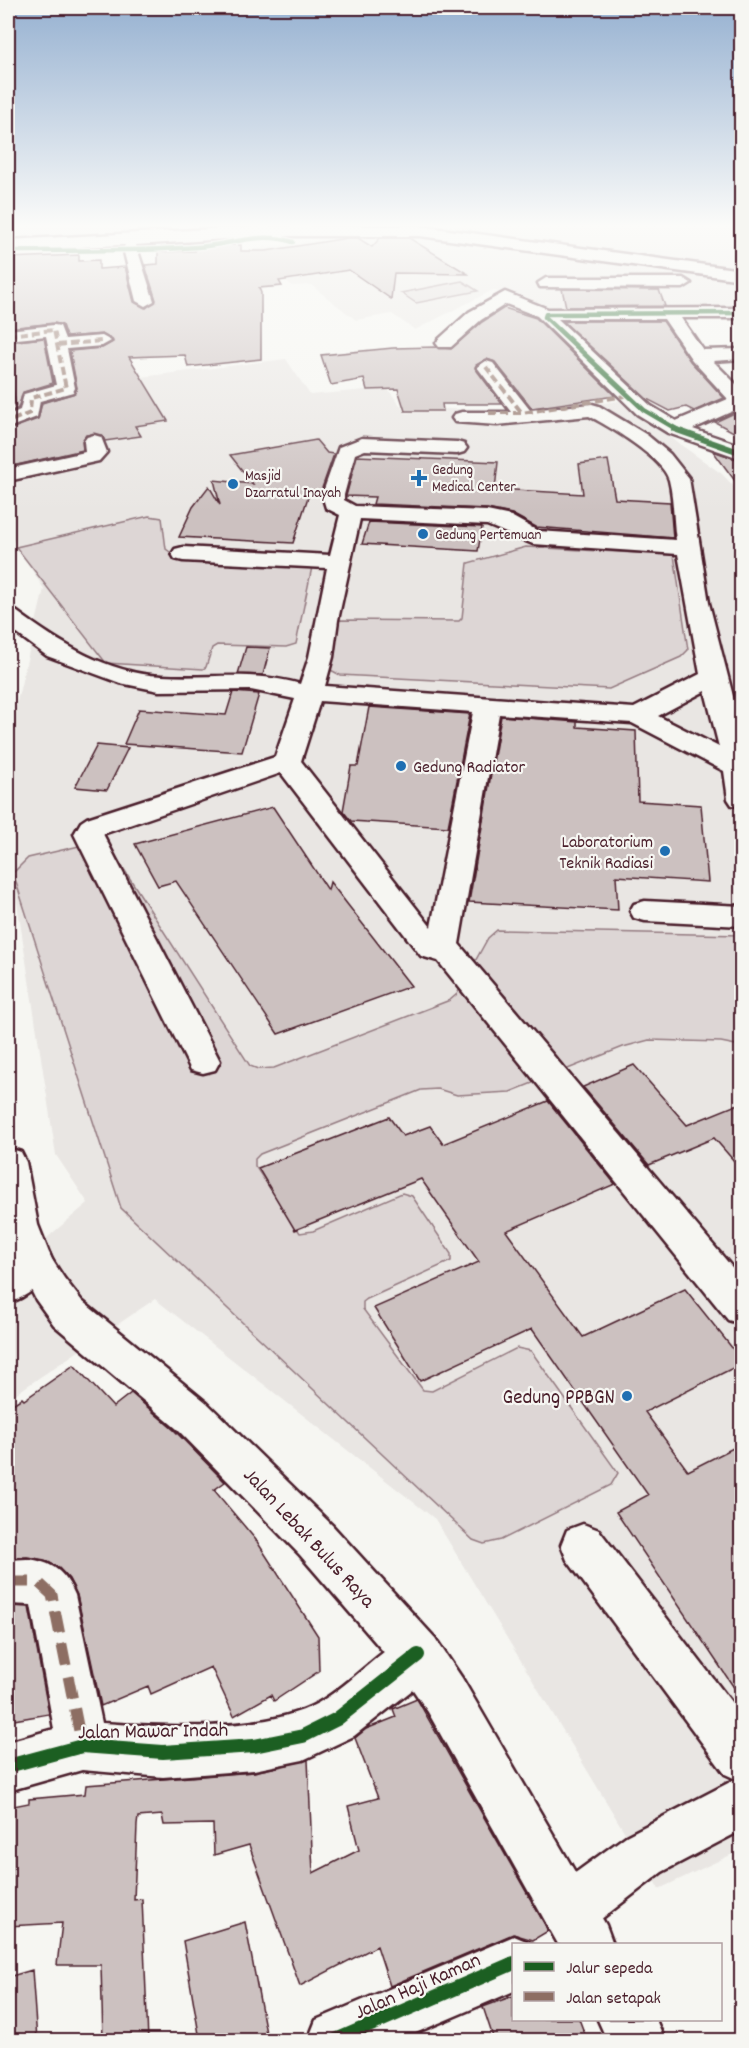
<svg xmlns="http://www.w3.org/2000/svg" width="749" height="2048" font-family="Dekko,sans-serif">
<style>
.built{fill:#e9e6e3}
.green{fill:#ddd6d5;stroke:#947a80;stroke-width:1.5}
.building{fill:#ccc1c0;stroke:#4a1f2b;stroke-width:1.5}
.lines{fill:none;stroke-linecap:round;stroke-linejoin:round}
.minor-casing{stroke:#4a1f2b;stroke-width:5}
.major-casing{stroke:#4a1f2b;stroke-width:5}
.minor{fill:#f6f6f2;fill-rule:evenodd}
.major{fill:#f6f6f2;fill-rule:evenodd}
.quiet-far1{stroke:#8d6e63;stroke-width:4;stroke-dasharray:8 4;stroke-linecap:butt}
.quiet{stroke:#8d6e63;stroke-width:11;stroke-dasharray:22 11;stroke-linecap:butt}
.cycleway-far2-casing{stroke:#f6f6f2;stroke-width:7}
.cycleway-far1-casing{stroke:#f6f6f2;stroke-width:8}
.cycleway-casing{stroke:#f6f6f2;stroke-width:17}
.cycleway-far2{stroke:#1b5e20;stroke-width:4.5}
.cycleway-far1{stroke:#1b5e20;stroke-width:6}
.cycleway{stroke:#1b5e20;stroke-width:14}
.poi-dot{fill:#1f6fb2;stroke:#f6f6f2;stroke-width:2}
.labels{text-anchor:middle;stroke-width:4.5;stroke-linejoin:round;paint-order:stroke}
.far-poi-label{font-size:15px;fill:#4a1f2b;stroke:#f6f6f2;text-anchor:start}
.poi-label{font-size:18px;fill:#4a1f2b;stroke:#f6f6f2;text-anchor:start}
.near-poi-label{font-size:21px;fill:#4a1f2b;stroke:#f6f6f2;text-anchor:end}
.near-street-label{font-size:21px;fill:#4a1f2b;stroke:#f6f6f2}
</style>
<rect width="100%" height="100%" fill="#f6f6f2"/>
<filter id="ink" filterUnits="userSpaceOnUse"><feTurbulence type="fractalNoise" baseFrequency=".0167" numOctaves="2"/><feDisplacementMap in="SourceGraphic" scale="12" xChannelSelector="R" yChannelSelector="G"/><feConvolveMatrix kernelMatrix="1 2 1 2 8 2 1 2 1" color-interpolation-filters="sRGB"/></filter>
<g filter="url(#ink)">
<path class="built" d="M8,225H741V309H537L493,290L415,330L392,314L356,320L311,285L292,286L251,249L360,234L275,233L212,241L8,248Z
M286,359L310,395L387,388L406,413L445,409L546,410L619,401L722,474L741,494V1850L659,1889L435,1519L155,1299L8,1399V1271L88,1203L56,1155L8,844V739L44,589L8,532V475L93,457L69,386Z"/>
<path class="green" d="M462,281L478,291L416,303L401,293Z
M149,516L162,518L166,549L180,559L312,567L296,644L286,647L217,645L212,648L206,667L203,669L106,663L16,547Z
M526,547L674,555L688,650L681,657L609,689L340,675L327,668L337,623L340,620L459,621L462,618L468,563Z
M92,843L111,849L250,1066L258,1069L274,1068L450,1000L457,994L488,938L497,930L741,935V1046L721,1042L649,1040L623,1047L510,1092L457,1095L438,1089L421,1090L260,1154L255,1159V1166L300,1233L313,1231L402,1193L412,1196L451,1254V1261L367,1299L363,1302V1309L423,1390L432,1391L517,1348L531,1351L618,1473L611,1485L501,1540L484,1544L473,1540L121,1208L13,873L28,858Z"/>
<path class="building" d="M348,238H358L372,247L380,238H409L468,274L394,273L391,299L349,270L279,281L282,286L259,288L261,293V359L188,367L185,355L129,357L168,421L135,426L141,436L105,441L102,435H86L82,441L83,450L8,467V430L38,419L42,403L75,393L77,388L70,351L102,348L113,342L102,334L66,337L62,325L54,323L8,328V258L79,255V261L99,260V269L125,267L134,302L146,308L156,300L145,265L158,264V252L195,251L193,246L241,245V251H266Z
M562,289L659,290L665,306L566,307Z
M504,308L536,318L615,396L532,408L495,362L487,359L476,365L475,368L502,404H442L443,411H405L398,389L367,390L364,379L331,385L321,355L393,348L436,347L451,349L482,322Z
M570,321H663L690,361L724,398L694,411L686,407L670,411L647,399L564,322Z
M44,338L53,383L23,392L18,408L8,413V408L16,406L8,360V342Z
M741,410V436L715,422Z
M316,440L327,453L334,454L320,494H309L293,543L179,537L193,507L209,486L220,505L214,480L253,484L230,455Z
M713,451L741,461V489Z
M357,456L498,462L495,489L583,494L579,464L608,460L615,499L670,502L673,538L536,527L512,514L487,509L373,504L375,497L346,496Z
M369,522L482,527L478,551L362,544Z
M246,647L270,648L263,675L238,674Z
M233,692L259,694L242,752L124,744L139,709L226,715Z
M369,707L470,714L448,827L351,821L343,811L351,766H358Z
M501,716L577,722V727L636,731L638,801L701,805L708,882L616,876L618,910L469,902Z
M97,745L128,748L107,790L75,787Z
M273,807L328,890L330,882L411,986L278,1034L176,881L158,886L135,844Z
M634,1065L687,1125L741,1103V1169L714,1138L649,1165L583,1087Z
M548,1101L615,1184L506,1231L583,1337L685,1289L741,1359V1364L645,1412L688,1471L741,1444V1698L616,1512L648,1495L532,1329L420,1381L374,1308L479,1262L421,1179L295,1230L258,1168L389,1117L403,1136L430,1126L443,1144Z
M74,1365L113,1407L131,1393L175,1431L225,1482L214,1490L256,1540L318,1636L319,1671L274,1701L271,1695L234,1716L211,1667L151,1694L148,1686L101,1706L77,1595L69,1579L59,1568L45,1560L27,1557L8,1558V1407L22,1398L24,1400Z
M8,1606L29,1607L49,1714L8,1721Z
M417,1699L545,1925L548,1931L533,1940L513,1934L390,1986L377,1946L300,1986L249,1845L214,1855L213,1824L164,1825L162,1815L138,1817L137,1825L134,1900L142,1899L148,2040H103L101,1965H57L62,1923L8,1926V1807L29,1803V1799L85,1794L86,1785L254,1772L308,1760L313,1873L359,1850L348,1806L378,1798L355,1738L366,1729L396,1717L393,1709Z
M245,1922L266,2033L241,2040H200L183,1941Z
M32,1970L37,2040H8V1977Z
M513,1996V2019H579L587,2040H494L483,2007Z"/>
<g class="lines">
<g class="minor-casing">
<path id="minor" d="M269,226H420L742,270V280L420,236H269L136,245L154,301L145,306L136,301L123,248L125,245L8,250V240Z
M546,278H683L691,283L683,288L540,287L538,283Z
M505,292L548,309L742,308V318H681L703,350L742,349V359L713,361L742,390V407L693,429L742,446V459L668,433L637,414L537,316L506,304L481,320L451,347H439L436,343L439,339L469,312ZM558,319H664L692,360L728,399L676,421L651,406Z
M54,325L60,326L65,339L102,336L111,341L102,346L67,349L75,388L73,392L40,401L37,417L8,428V415L20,410L24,394L56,385L46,336L8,340V330Z
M486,361L493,363L530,410L592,404L599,406L647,435L670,454L689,478L709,603L742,731V807L732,805L728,799L724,771L632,723L499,714L459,944L742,1279V1324L728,1320L438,961L421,956L281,773L103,834L220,1061L215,1070L203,1073L191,1070L74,834L81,822L87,818L275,757L295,699L251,690L159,691L120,683L47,656L8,627V609L16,611C59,643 107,673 162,676C211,679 251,670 300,684L309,657L327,568L183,561L175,559L172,554L175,549L183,547L330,555L340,515L326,508L322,495L339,447L362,438L457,442L464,444L467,448L464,452L457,454L365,450L355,454L344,495V500L355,506L487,511L511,516L538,531L676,540C673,521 674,499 669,480C663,458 609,426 589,416L497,425L455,422L452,418L455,414L462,412H511L477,367ZM360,519L487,525L533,544L678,554L700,674L634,708L325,686L333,657L338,620ZM705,691L719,747L658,716ZM320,701L473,712L431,927L301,761Z
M94,435L101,437L107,452L99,461L8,481V469L85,452L84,441L87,437Z
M645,901L742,906V926L645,921L634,918L630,911L634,904Z
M35,1248L49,1253L54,1264C45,1282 27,1298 8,1303V1265L21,1253Z
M583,1524L599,1530L742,1716V1830L662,1872L587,1930L568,1937L549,1930L542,1911L549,1892L626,1836L736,1779L725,1774L567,1560L561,1545L567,1530Z
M27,1559C52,1561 66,1573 75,1595L102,1723C163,1727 264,1733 318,1703C354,1683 380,1647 418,1632L435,1638L441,1655L435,1672L354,1736L303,1760L254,1770L163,1777L82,1770L8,1791V1742L54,1729L31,1605L8,1604V1560Z
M514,1936L533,1944H514V1991L399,2040H308L316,2020Z"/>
</g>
<g class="major-casing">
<path id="major" d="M8,1148L21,1152L26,1162L38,1225L51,1258L64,1278L82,1301L207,1403L332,1525L435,1638L462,1678L606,1925L613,1944H558L428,1712L401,1672L300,1555L177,1429L54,1325L36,1300L8,1243Z
M598,2020H656L665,2040H607Z"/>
</g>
<use href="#minor" class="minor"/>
<use href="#major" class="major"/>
<path class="quiet-far1" d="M8,335L54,330L66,388L31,398L30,413L8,422
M57,345L102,341
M486,367L522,413
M489,413H522L631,395"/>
<path class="quiet" d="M8,1582H38L52,1595L82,1746"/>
<g class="cycleway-far2-casing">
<path id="cycleway-far2" d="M8,251C71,250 135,252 197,247C230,245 260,231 293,242
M678,430L644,410L545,317L546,314L742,313"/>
</g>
<g class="cycleway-far1-casing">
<path id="cycleway-far1" d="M674,429L742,453"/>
</g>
<g class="cycleway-casing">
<path id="cycleway" d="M8,1766L82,1746L163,1752L254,1746L303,1736L337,1719L418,1655
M336,2040L514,1963"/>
</g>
<use href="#cycleway-far2" class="cycleway-far2"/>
<use href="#cycleway-far1" class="cycleway-far1"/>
<use href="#cycleway" class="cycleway"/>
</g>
</g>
<linearGradient id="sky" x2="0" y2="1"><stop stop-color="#96b1d1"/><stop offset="0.44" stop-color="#fbfbf9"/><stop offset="1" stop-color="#fbfbf9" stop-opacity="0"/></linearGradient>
<rect width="749" height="512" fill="url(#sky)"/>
<g class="poi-dot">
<path d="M416 469h6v6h6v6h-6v6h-6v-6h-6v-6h6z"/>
<circle cx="233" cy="484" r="6"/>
<circle cx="423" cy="534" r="6"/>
<circle cx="401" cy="766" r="6"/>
<circle cx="665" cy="851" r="6"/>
<circle cx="627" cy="1396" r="6"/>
</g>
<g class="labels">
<g class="far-poi-label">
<text x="432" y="474">Gedung<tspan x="432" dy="17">Medical Center</tspan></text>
<text x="245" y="480">Masjid<tspan x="245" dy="17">Dzarratul Inayah</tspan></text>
<text x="435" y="539">Gedung Pertemuan</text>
</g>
<g class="poi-label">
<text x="413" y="772">Gedung Radiator</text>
<text x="653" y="847" text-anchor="end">Laboratorium<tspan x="653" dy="21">Teknik Radiasi</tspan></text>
</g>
<g class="near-poi-label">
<text x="615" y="1403">Gedung PPBGN</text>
</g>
<g class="near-street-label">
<text transform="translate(310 1537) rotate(47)" y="7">Jalan Lebak Bulus Raya</text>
<text transform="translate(153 1730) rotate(-1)" y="7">Jalan Mawar Indah</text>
<text transform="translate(417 1985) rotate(-24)" y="7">Jalan Haji Kaman</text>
</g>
</g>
<rect width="749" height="2048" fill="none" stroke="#f6f6f2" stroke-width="30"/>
<rect x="15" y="15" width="719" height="2018" fill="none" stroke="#4a1f2b" stroke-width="2" filter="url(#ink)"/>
<rect x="512" y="1943" width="210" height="78" fill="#f6f6f2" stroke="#b1a0a2" stroke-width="1.5"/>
<rect x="524" y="1962" width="30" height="9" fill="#1b5e20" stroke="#b1a0a2" stroke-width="1.5"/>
<text x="566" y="1973" font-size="18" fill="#4a1f2b">Jalur sepeda</text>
<rect x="524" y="1992" width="30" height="9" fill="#8d6e63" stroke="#b1a0a2" stroke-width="1.5"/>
<text x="566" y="2003" font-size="18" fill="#4a1f2b">Jalan setapak</text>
</svg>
